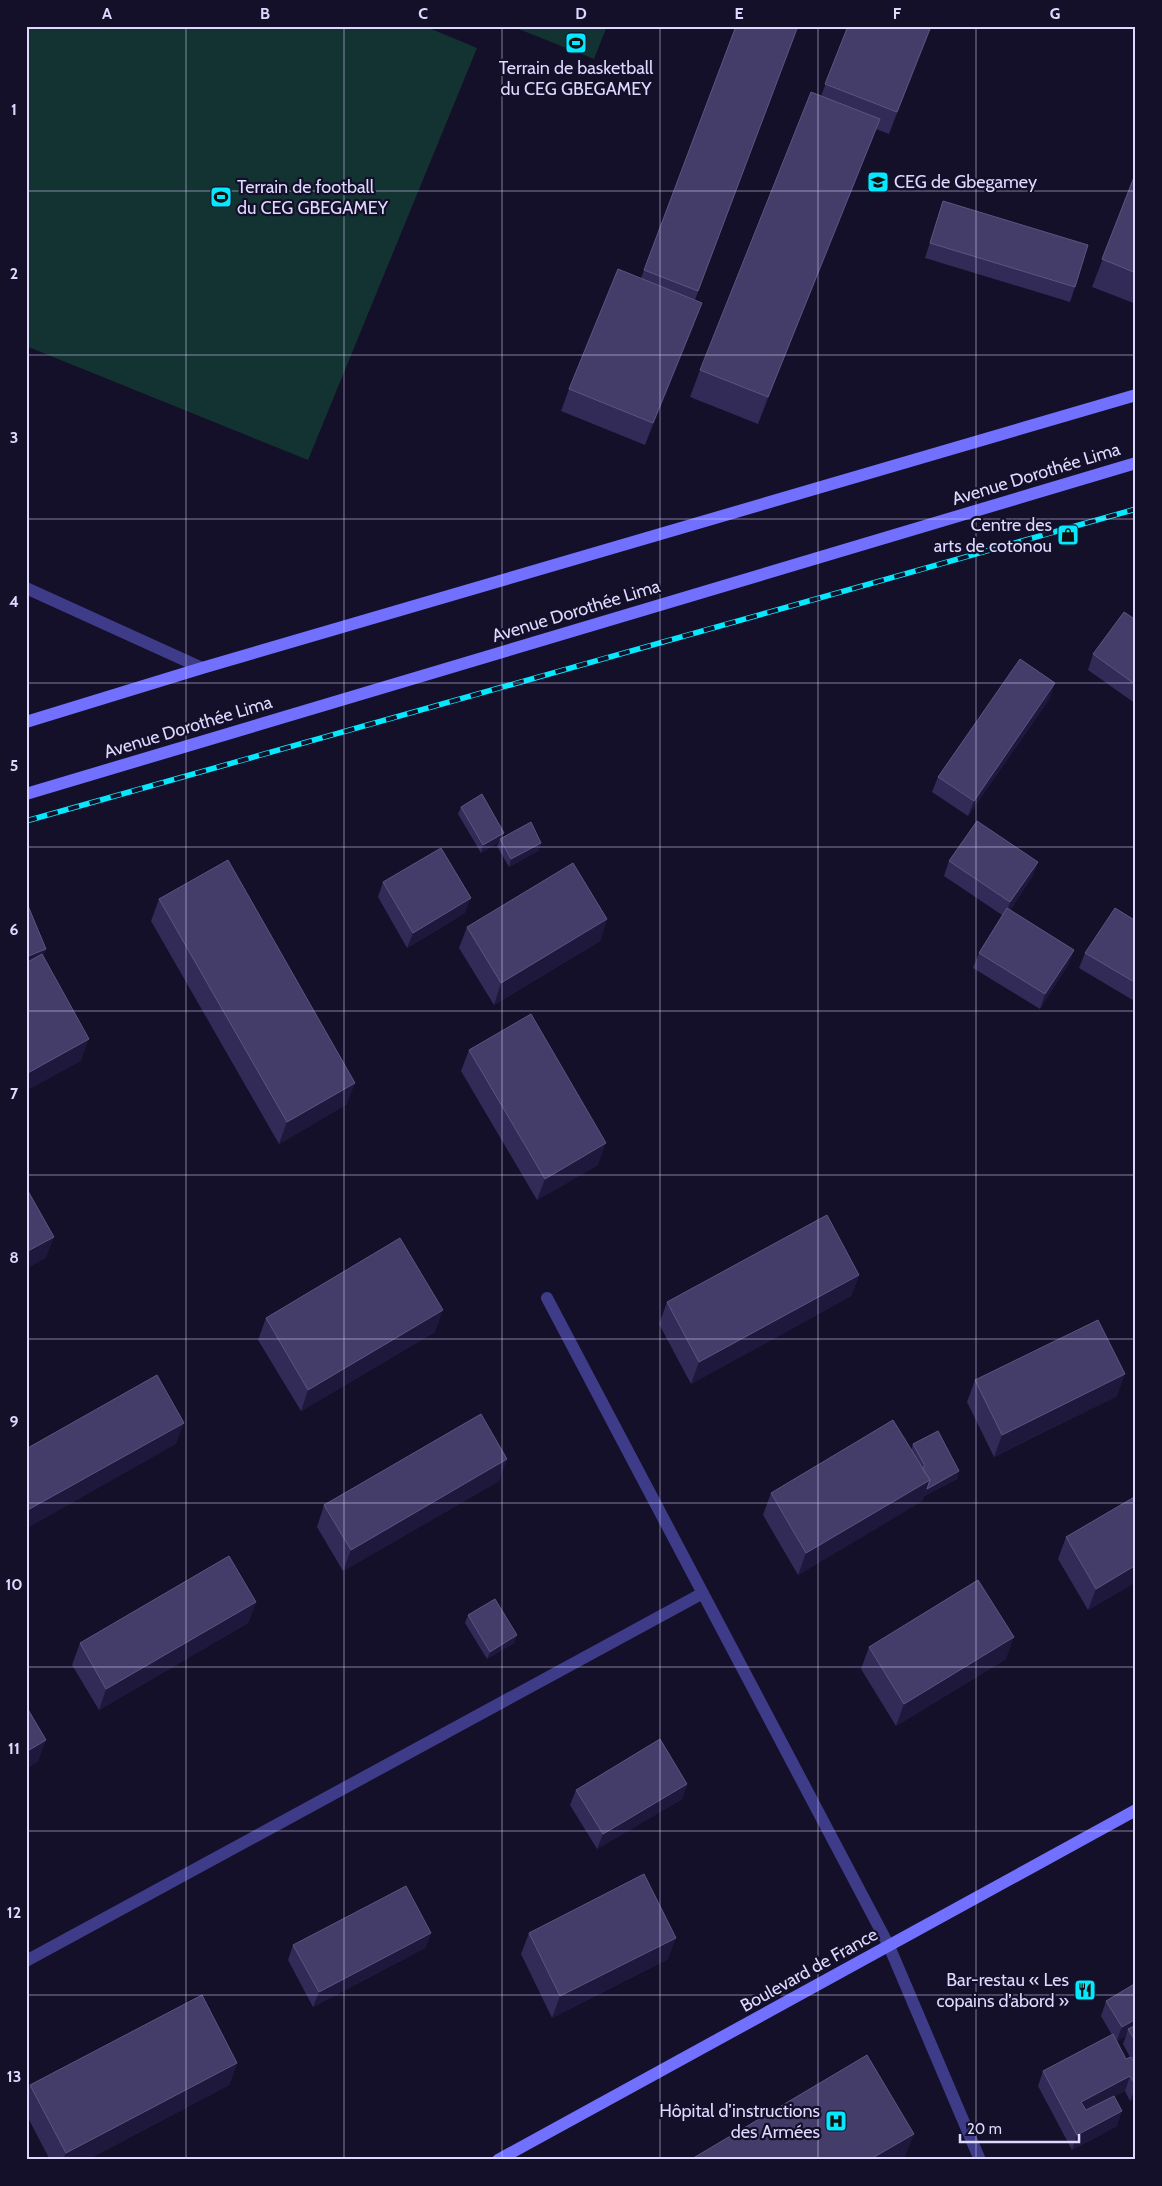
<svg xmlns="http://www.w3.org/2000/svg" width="1162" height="2186" font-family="Cabin,sans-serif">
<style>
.green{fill:#133332}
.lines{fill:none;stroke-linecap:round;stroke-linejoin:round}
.lane{stroke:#3e3c88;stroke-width:12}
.street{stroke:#3e3c88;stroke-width:12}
.secondary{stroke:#7270fe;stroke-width:12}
.rail-casing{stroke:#06e8fe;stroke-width:5.5}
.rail{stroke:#141029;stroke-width:4;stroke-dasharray:11;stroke-linecap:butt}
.wall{fill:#322a57;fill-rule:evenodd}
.shaded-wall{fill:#1e183d}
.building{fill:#443d69;stroke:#5c5580}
.grid{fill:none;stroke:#ddd9ff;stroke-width:1;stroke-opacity:0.55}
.labels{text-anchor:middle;stroke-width:4.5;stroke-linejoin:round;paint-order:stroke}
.poi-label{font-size:18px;fill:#ddd9ff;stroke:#141029;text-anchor:end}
.street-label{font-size:18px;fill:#ddd9ff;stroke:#141029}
.neatline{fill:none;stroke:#ddd9ff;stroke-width:2}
.grid-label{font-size:16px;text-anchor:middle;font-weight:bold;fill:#ddd9ff}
</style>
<rect width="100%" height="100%" fill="#141029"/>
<path class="green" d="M26,26H424L477,48L308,460L26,346Z
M511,26H607L594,59Z"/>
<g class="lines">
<path class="lane" d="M547,1298L889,1946
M26,1961L703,1593"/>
<path class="street" d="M26,588L202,668
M889,1946L980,2160"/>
<path class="secondary" d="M26,722L202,668L1136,395
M26,794L1136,463
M498,2160L1136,1810"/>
<g class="rail-casing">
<path id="rail" d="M26,821L1136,509"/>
</g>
<use href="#rail" class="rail"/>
</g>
<path class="wall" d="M736,26H798L695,300L694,325L645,445L561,411L569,389L641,278Z
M848,26H932L889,134L876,129L758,424L690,397L700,370L821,96Z
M1136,172V304L1092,287Z
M943,201L1075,287L1070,302L925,258Z
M1136,620V704L1088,670L1093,654Z
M1050,698L968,816L932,792L938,777Z
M461,807L503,837L541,843L538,851L509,867L497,846L499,842L481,853L458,814Z
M949,861L1038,862L1032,877L1010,910L1074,950L1068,965L1040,1009L973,968L979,953L1002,915L944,876Z
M383,882L465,913L407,948L378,897Z
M159,899L347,1104L279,1144L151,921Z
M607,919L600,941L494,1005L459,948L467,927Z
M1136,921V1002L1079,968L1085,953Z
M469,1050L598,1165L537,1200L461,1071Z
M859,1275L851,1296L691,1384L659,1324L667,1302Z
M266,1318L435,1332L301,1411L258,1340Z
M975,1380L1117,1396L994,1457L967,1402Z
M913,1444L957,1479L924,1496L922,1501L798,1575L763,1515L771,1493L911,1450Z
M499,1481L343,1571L317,1527L324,1505Z
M1136,1496V1582L1088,1610L1058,1559L1066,1537Z
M256,1602L248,1623L99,1710L72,1665L80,1643Z
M468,1615L517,1635L514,1643L487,1659L465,1623Z
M869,1647L1006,1659L896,1726L861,1669Z
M687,1784L682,1799L597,1849L570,1805L576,1790Z
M431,1933L425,1948L313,2007L288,1960L293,1945Z
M529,1933L668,1959L552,2018L521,1954Z
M1136,1983V2098L1130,2101L1125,2091L1114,2096L1117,2126L1072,2150L1038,2086L1043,2071L1112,2035L1101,2016L1106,2001ZM1126,2036L1123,2044L1130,2057L1126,2059L1117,2041Z
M237,2063L229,2085L87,2160H50L26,2114V2096L30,2085Z"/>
<path class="shaded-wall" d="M931,26H932L889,134L897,112Z
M880,119L870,146L758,424L768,397Z
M702,303L694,325L645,445L653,423Z
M1055,683L1050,698L968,816L974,801Z
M504,833L501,841L500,839L499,842L481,853L483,845Z
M541,843L538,851L509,867L511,859Z
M1038,862L1032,877L1005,917L1010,902Z
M471,898L465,913L407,948L413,933Z
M607,919L600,941L494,1005L501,983Z
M46,949L38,970L26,976V957Z
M1074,950L1068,965L1040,1009L1045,994Z
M89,1039L81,1061L26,1091V1074Z
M355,1083L347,1104L279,1144L287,1122Z
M606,1143L598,1165L537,1200L545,1179Z
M54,1237L46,1258L26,1269V1252Z
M859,1275L851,1296L691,1384L699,1362Z
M443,1310L435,1332L301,1411L308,1390Z
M1125,1374L1117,1396L994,1457L1002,1435Z
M184,1423L176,1444L26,1529V1511Z
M507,1459L499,1481L343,1571L351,1550Z
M959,1471L957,1479L924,1496L927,1489Z
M930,1480L922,1501L798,1575L806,1553Z
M1136,1565V1582L1088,1610L1096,1589Z
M256,1602L248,1623L99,1710L106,1689Z
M517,1635L514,1643L487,1659L490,1652Z
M1014,1637L1006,1659L896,1726L904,1704Z
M46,1740L38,1762L26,1769V1752Z
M687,1784L682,1799L597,1849L603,1834Z
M431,1933L425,1948L313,2007L319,1992Z
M676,1938L668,1959L552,2018L560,1996Z
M1136,2019V2030L1128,2029L1126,2036L1116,2042L1122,2027Z
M237,2063L229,2085L87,2160H63L66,2153Z
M1130,2076L1125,2091L1076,2117L1081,2102Z
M1136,2086V2098L1130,2101Z
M1122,2111L1117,2126L1072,2150L1077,2135Z
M914,2134L904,2160H869Z"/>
<path class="building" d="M736,26H798L698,291L644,270Z
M848,26H931L897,112L825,84Z
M811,92L880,119L768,397L700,370Z
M1136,172V273L1102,259Z
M943,201L1088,245L1075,287L930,243Z
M618,269L702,303L653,423L569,389Z
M1124,612L1136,620V685L1093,654Z
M1020,659L1055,683L974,801L938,777Z
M482,794L504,833L483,845L461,807Z
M977,821L1038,862L1010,902L949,861Z
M531,822L541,843L511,859L500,839Z
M441,848L471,898L413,933L383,882Z
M228,860L355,1083L287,1122L159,899Z
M573,863L607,919L501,983L467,927Z
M26,901L46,949L26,957Z
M1007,908L1074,950L1045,994L979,953Z
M1115,908L1136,921V983L1085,953Z
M42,954L89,1039L26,1074V963Z
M531,1014L606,1143L545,1179L469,1050Z
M28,1191L54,1237L26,1252V1192Z
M827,1215L859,1275L699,1362L667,1302Z
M400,1238L443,1310L308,1390L266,1318Z
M1098,1320L1125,1374L1002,1435L975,1380Z
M157,1375L184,1423L26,1511V1449Z
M481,1414L507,1459L351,1550L324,1505Z
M893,1420L930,1480L806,1553L771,1493Z
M938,1431L959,1471L927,1489L930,1480L922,1468L925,1466L913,1444Z
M1136,1496V1565L1096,1589L1066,1537Z
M229,1556L256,1602L106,1689L80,1643Z
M978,1580L1014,1637L904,1704L869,1647Z
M495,1599L517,1635L490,1652L468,1615Z
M26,1706L46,1740L26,1752Z
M660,1739L687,1784L603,1834L576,1790Z
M644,1874L676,1938L560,1996L529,1933Z
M406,1886L431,1933L319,1992L293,1945Z
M1136,1983V2019L1122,2027L1106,2001Z
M202,1995L237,2063L66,2153L30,2085Z
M1136,2025V2042L1128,2029Z
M1113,2034L1126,2059L1131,2057L1136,2066V2086L1130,2076L1081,2102L1086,2110L1114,2096L1122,2111L1077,2135L1043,2071Z
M867,2055L914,2134L869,2160H690Z"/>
<path class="grid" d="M186,26V2160M344,26V2160M502,26V2160M660,26V2160M818,26V2160M976,26V2160M26,191H1136M26,355H1136M26,519H1136M26,683H1136M26,847H1136M26,1011H1136M26,1175H1136M26,1339H1136M26,1503H1136M26,1667H1136M26,1831H1136M26,1995H1136"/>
<defs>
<g id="stadium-square" transform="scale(1.125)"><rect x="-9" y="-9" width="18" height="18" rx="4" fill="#06e8fe" stroke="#141029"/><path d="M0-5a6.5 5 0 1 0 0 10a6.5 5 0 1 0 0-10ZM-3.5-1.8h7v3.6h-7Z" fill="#111"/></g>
<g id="school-square" transform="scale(1.125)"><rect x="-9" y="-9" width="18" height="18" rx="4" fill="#06e8fe" stroke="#141029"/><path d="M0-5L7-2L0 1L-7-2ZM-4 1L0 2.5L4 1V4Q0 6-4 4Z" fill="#111"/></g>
<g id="shop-square" transform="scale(1.125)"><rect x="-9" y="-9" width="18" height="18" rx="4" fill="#06e8fe" stroke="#141029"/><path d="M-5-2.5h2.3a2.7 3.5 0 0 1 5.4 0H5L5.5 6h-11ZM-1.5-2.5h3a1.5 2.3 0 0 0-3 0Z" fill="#111"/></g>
<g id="restaurant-square" transform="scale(1.125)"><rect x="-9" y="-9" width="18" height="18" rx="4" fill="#06e8fe" stroke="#141029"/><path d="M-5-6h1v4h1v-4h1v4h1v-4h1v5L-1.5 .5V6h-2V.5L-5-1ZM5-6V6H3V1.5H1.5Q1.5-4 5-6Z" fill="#111"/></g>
<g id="hospital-square" transform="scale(1.125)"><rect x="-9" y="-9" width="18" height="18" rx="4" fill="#06e8fe" stroke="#141029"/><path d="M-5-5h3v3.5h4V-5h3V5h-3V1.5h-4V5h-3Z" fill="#111"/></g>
</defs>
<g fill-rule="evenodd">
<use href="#stadium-square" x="576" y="43"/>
<use href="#school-square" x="878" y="182"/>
<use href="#stadium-square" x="221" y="197"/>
<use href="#shop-square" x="1068" y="535"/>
<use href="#restaurant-square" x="1085" y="1990"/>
<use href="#hospital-square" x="836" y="2121"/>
</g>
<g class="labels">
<g class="poi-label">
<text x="576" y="74" text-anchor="middle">Terrain de basketball<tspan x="576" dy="21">du CEG GBEGAMEY</tspan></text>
<text x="894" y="188" text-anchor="start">CEG de Gbegamey</text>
<text x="237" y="193" text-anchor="start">Terrain de football<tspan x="237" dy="21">du CEG GBEGAMEY</tspan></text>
<text x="1052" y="531">Centre des<tspan x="1052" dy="21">arts de cotonou</tspan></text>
<text x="1069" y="1986">Bar-restau « Les<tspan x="1069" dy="21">copains d’abord »</tspan></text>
<text x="820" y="2117">Hôpital d'instructions<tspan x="820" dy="21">des Armées</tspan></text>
</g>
<g class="street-label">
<text transform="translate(1036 474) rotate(-17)" y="6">Avenue Dorothée Lima</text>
<text transform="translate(576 611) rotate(-17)" y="6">Avenue Dorothée Lima</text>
<text transform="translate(188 727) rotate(-17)" y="6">Avenue Dorothée Lima</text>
<text transform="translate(809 1970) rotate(-29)" y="6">Boulevard de France</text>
</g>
</g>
<rect width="1162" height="2186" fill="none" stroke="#141029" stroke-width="55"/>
<path d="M960 2134v8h119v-8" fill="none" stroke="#ddd9ff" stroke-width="2.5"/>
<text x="967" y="2134" font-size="15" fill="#ddd9ff" stroke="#141029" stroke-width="4" paint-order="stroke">20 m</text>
<rect x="28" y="28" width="1106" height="2130" class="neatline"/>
<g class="grid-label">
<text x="107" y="19">A</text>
<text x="265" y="19">B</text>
<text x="423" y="19">C</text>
<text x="581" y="19">D</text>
<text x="739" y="19">E</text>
<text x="897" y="19">F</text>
<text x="1055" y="19">G</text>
<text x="14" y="115">1</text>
<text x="14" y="279">2</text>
<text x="14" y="443">3</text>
<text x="14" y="607">4</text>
<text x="14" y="771">5</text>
<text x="14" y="935">6</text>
<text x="14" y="1099">7</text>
<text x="14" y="1263">8</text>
<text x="14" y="1427">9</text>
<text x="14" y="1590">10</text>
<text x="14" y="1754">11</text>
<text x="14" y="1918">12</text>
<text x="14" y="2082">13</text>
</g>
</svg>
